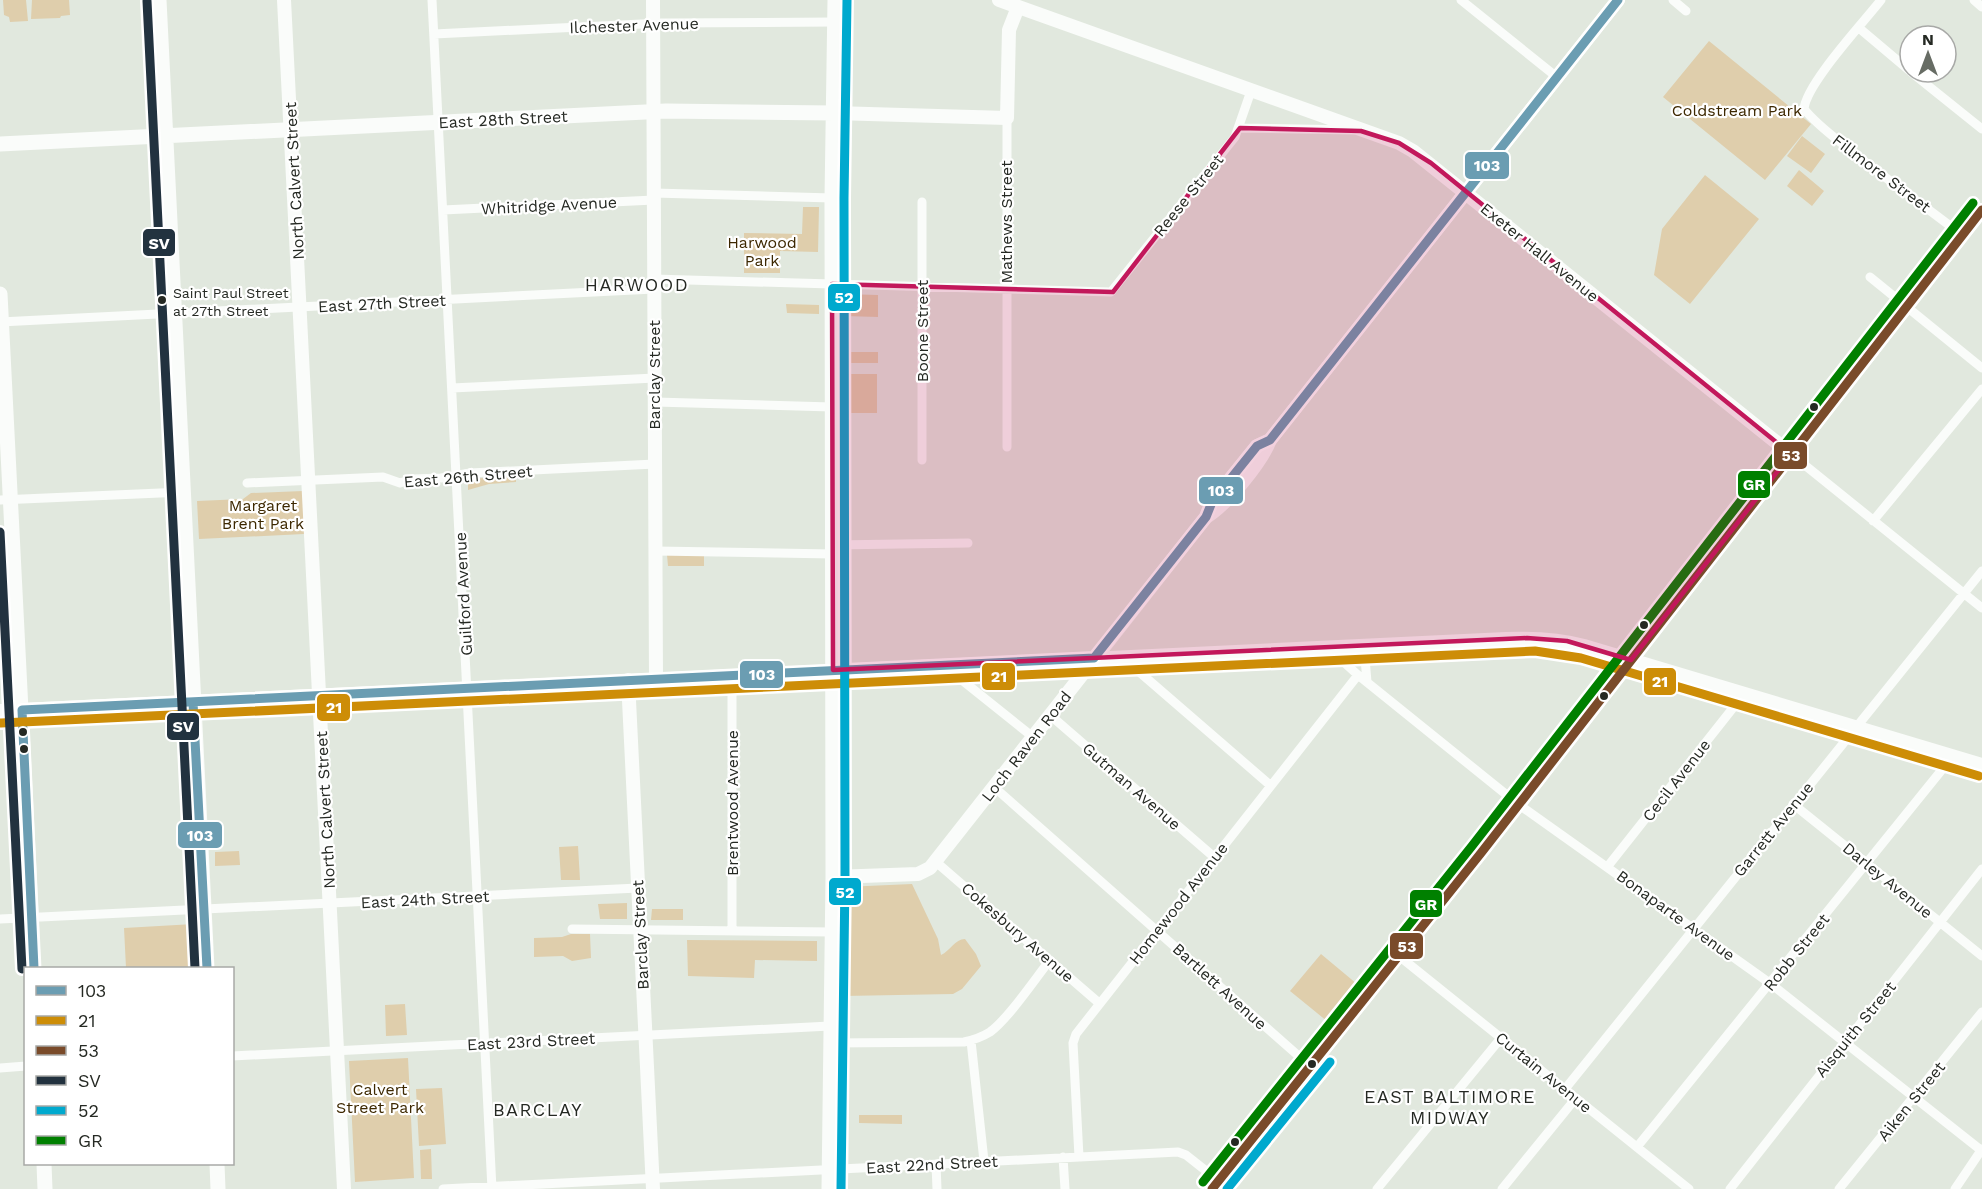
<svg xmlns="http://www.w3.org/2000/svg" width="1982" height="1189" font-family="'Work Sans',sans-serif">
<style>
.green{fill:#dfceac}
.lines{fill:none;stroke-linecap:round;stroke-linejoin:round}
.street{stroke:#fafcfa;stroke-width:9}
.secondary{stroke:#fafcfa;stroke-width:14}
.primary{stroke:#fafcfa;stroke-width:15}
.bus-1-casing{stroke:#fff;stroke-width:14}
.bus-2-casing{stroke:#fff;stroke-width:14}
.bus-3-casing{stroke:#fff;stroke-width:14}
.bus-4-casing{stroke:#fff;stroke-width:14}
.bus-5-casing{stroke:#fff;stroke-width:14}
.bus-6-casing{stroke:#fff;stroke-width:14}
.bus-1{stroke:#6b9db2;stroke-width:9}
.bus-2{stroke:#cd8d07;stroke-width:9}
.bus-3{stroke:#7a4b2a;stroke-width:9}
.bus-4{stroke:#22323f;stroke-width:9}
.bus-5{stroke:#00a9ce;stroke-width:9}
.bus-6{stroke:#008000;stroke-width:9}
.marked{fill:#c2185b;fill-opacity:0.2;stroke:#c2185b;stroke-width:4.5;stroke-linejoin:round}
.bus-dot{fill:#252923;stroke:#fff;stroke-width:2}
.labels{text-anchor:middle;stroke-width:4.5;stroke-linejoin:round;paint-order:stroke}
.bus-label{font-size:14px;fill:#252923;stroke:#fff;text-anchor:start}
.street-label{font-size:16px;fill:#252923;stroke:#fff}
.park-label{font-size:16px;fill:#3d2801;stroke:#fff}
.neighbourhood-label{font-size:18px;letter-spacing:1.5px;fill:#252923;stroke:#fff}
.line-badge{stroke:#fff;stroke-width:2}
.badge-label{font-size:16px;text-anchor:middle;font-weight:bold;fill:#fff}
</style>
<rect width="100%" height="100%" fill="#e1e8de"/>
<path class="green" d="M3,0H26L28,21L10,22L9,17L4,15Z
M32,0H69L70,15L61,16L60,18L31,19Z
M1709,41L1811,124L1765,180L1663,97Z
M1802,136L1825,154L1811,173L1787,156Z
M1799,170L1824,191L1812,206L1787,186Z
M1705,175L1759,219L1690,304L1654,275L1662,229Z
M803,207H819L818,252L780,251V273H744V233L802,234Z
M844,294L878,295V317L843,316Z
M786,304L819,305V314L787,313Z
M844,352H878V363H844Z
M844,374H877V413H845Z
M516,476V482L489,484L468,490V479Z
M303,491L304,534L199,539L197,501L243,499L251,493Z
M704,554V566H668L667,555Z
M578,846L580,880H561L559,847Z
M239,851L240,865L215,866V852Z
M912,884L938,939L941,955C950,951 955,939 965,939L976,954L981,966L962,989L953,994L843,996L844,887Z
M627,903V919H600L598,904Z
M652,909H683V920H651Z
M194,924L196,968H126L124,928Z
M571,934H590L591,958L572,961L563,956L534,957V938L562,937Z
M687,940L817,941V961L755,960L754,978L688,976Z
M1321,954L1363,989L1333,1026L1290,991Z
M405,1004L407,1035L386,1036L385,1005Z
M408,1058L414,1178L355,1182L349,1061Z
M442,1088L446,1144L419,1146L416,1089Z
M859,1115H902V1124L859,1123Z
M431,1149L432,1179H421L420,1150Z"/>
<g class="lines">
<path class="street" d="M432,0L492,1189
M1461,0L1558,78
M1673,0L1686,11
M1881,0C1863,23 1806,84 1804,109C1817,125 1834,137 1850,150C1886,179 1925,206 1962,235
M1974,0L1982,7
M1859,28L1910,71
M434,34L662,23L835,22
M1911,72L1982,129
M1007,118V447
M1240,128L1354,130
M654,193L832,198
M922,202V460
M443,210L654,200
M1870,277L1982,368
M654,279L1111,292L1235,137L1251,91
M0,322L654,289
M452,388L655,378
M655,402L832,407
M1791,454L1982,608
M247,483L383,477L400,483L413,479L441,478L470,473L655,464
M0,500L183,492
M1873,521L1982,389
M833,545L968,543
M656,551L833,554
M1364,646L1367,682
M1328,648L1358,675L1518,804L1771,984L1982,1151
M1122,657L1270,785
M943,665L1033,737
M732,675V931
M1050,715L1214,857
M994,787L1310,1066
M1793,804L1982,956
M936,862L1099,1003
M1608,866L1744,694
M0,919L638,888
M572,929L832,932
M1399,956L1689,1189
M971,1041L984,1161
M830,1043L964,1042C973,1040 982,1037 990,1032C1008,1019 1035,979 1050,960
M232,1056L830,1026
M0,1068L26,1066
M1565,1089L1982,571
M1637,1147L1953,756
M1063,1157L1065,1189
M1079,1157L1073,1043L1076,1034L1358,675
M936,1164L937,1189
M443,1189L1178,1152L1186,1155L1229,1189
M1377,1189L1501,1038
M1502,1189L1576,1098
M1730,1189L1982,869
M1839,1189L1982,1012
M1955,1189L1982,1149"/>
<path class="secondary" d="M284,0L344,1189
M653,0L656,679
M999,0L1399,143L1413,151L1791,454
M834,113L1007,118L1009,30L1018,7
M1206,517C1227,504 1261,463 1270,440L1618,0
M628,680L653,1189
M0,711L1506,639C1533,638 1558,639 1584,646L1982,765
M833,877L918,874L930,868L1206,517L1212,502L1257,446L1270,440
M1212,1189L1481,853L1982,210"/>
<path class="primary" d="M159,0L207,968
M0,144L666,111L834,113
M0,294L34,968
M44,1164L45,1189
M217,1164L218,1189
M829,1189L833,877L832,198L835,0"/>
<g class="bus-1-casing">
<path id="bus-1" d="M1094,658L1206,517L1212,502L1257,446L1270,440L1618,0
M193,702L207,968
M34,968L22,710L1094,658"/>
</g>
<g class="bus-2-casing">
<path id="bus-2" d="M1,723L1535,651L1581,658L1979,776"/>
</g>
<g class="bus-3-casing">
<path id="bus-3" d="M1212,1189L1481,853L1982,210"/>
</g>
<g class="bus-4-casing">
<path id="bus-4" d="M147,1L195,968
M0,532L22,969"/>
</g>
<g class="bus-5-casing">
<path id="bus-5" d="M841,1189L845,877L844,198L847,0
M1227,1189L1330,1062"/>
</g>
<g class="bus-6-casing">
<path id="bus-6" d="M1203,1182L1472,846L1973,203"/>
</g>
<use href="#bus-1" class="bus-1"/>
<use href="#bus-2" class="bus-2"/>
<use href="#bus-3" class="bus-3"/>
<use href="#bus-4" class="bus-4"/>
<use href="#bus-5" class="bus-5"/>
<use href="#bus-6" class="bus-6"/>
</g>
<path class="marked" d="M1240,128L1361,131L1399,143L1431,163L1791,454L1631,660L1567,641L1527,638L833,670L832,284L1113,292Z"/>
<g class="bus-dot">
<circle cx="162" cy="300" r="5"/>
<circle cx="1814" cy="407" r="5"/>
<circle cx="1644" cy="625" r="5"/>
<circle cx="1604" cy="696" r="5"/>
<circle cx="23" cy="732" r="5"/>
<circle cx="24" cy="749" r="5"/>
<circle cx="1312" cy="1064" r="5"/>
<circle cx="1235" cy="1142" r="5"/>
</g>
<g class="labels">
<g class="bus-label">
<text x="173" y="298">Saint Paul Street<tspan x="173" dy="18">at 27th Street</tspan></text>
</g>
<g class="street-label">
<text transform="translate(634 25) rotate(-2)" y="6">Ilchester Avenue</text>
<text transform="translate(503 119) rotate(-3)" y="6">East 28th Street</text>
<text transform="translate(1882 173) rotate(37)" y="6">Fillmore Street</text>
<text transform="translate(294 181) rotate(-93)" y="6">North Calvert Street</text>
<text transform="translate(1188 195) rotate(-51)" y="6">Reese Street</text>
<text transform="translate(549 205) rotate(-3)" y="6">Whitridge Avenue</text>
<text transform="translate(1006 222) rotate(-90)" y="6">Mathews Street</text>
<text transform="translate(1540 252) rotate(39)" y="6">Exeter Hall Avenue</text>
<text transform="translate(382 303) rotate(-3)" y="6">East 27th Street</text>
<text transform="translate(922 331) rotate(-90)" y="6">Boone Street</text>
<text transform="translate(654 375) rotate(-90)" y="6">Barclay Street</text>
<text transform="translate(468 476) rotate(-5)" y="6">East 26th Street</text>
<text transform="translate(463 594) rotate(-93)" y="6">Guilford Avenue</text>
<text transform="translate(1026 746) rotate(-52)" y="6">Loch Raven Road</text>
<text transform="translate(1676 780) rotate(-52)" y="6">Cecil Avenue</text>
<text transform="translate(1132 786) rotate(41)" y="6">Gutman Avenue</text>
<text transform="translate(732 803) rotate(-90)" y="6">Brentwood Avenue</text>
<text transform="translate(325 810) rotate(-93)" y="6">North Calvert Street</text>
<text transform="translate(1773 829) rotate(-51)" y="6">Garrett Avenue</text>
<text transform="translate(1888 880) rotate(39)" y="6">Darley Avenue</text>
<text transform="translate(425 899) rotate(-3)" y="6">East 24th Street</text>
<text transform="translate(1178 903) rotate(-52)" y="6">Homewood Avenue</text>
<text transform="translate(1676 915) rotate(36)" y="6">Bonaparte Avenue</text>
<text transform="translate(1018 932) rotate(41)" y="6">Cokesbury Avenue</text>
<text transform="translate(640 935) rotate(-93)" y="6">Barclay Street</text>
<text transform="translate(1796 952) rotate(-51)" y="6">Robb Street</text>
<text transform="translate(1220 986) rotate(42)" y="6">Bartlett Avenue</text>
<text transform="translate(1855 1029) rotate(-51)" y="6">Aisquith Street</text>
<text transform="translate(531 1041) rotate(-3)" y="6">East 23rd Street</text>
<text transform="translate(1544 1072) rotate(39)" y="6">Curtain Avenue</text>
<text transform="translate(1911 1101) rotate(-51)" y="6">Aiken Street</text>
<text transform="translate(932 1164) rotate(-3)" y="6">East 22nd Street</text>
</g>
<g class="park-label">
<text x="1737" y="116">Coldstream Park</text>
<text x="762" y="248">Harwood<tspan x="762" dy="18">Park</tspan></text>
<text x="263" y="511">Margaret<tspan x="263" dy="18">Brent Park</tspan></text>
<text x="380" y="1095">Calvert<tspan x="380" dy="18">Street Park</tspan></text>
</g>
<g class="neighbourhood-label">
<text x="637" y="291">HARWOOD</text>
<text x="1450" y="1103">EAST BALTIMORE<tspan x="1450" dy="21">MIDWAY</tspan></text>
<text x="538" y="1116">BARCLAY</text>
</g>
</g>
<g class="line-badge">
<rect x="1464" y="151" width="46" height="29" rx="6" fill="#6b9db2"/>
<rect x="142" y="228" width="34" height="29" rx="6" fill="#22323f"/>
<rect x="827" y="283" width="34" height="29" rx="6" fill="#00a9ce"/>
<rect x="1773" y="441" width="35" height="29" rx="6" fill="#7a4b2a"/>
<rect x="1737" y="470" width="34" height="29" rx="6" fill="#008000"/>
<rect x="1198" y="476" width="46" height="29" rx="6" fill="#6b9db2"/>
<rect x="739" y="660" width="45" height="29" rx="6" fill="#6b9db2"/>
<rect x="981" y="662" width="35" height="29" rx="6" fill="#cd8d07"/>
<rect x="1643" y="667" width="34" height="29" rx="6" fill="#cd8d07"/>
<rect x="316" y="693" width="35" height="29" rx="6" fill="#cd8d07"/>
<rect x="166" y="712" width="34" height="29" rx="6" fill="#22323f"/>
<rect x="177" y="821" width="46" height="28" rx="6" fill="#6b9db2"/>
<rect x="828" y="877" width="34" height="29" rx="6" fill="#00a9ce"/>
<rect x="1409" y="889" width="34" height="29" rx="6" fill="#008000"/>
<rect x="1389" y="932" width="35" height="28" rx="6" fill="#7a4b2a"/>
</g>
<g class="badge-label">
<text x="1487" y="171">103</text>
<text x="159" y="249">SV</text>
<text x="844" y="303">52</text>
<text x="1791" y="461">53</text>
<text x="1754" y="490">GR</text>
<text x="1221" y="496">103</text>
<text x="762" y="680">103</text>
<text x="999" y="682">21</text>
<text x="1660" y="687">21</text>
<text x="334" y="713">21</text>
<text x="183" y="732">SV</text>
<text x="200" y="841">103</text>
<text x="845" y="898">52</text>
<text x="1426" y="910">GR</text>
<text x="1407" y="952">53</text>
</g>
<rect x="24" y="967" width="210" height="198" fill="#ffffff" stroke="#a8a9a7" stroke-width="1.5"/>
<rect x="36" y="986" width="30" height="9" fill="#6b9db2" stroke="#a8a9a7" stroke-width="1.5"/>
<text x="78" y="997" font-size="18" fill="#252923">103</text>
<rect x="36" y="1016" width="30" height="9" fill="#cd8d07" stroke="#a8a9a7" stroke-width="1.5"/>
<text x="78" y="1027" font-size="18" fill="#252923">21</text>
<rect x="36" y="1046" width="30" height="9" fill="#7a4b2a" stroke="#a8a9a7" stroke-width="1.5"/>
<text x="78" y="1057" font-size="18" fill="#252923">53</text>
<rect x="36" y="1076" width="30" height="9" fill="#22323f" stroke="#a8a9a7" stroke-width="1.5"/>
<text x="78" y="1087" font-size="18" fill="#252923">SV</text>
<rect x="36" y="1106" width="30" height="9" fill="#00a9ce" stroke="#a8a9a7" stroke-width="1.5"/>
<text x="78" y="1117" font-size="18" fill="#252923">52</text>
<rect x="36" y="1136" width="30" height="9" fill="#008000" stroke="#a8a9a7" stroke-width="1.5"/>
<text x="78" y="1147" font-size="18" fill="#252923">GR</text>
<g transform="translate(1928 54)"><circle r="28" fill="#ffffff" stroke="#a8a9a7" stroke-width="1.5"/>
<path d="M0-4.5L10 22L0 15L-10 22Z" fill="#676c64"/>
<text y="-9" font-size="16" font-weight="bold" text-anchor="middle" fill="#252923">N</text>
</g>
</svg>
